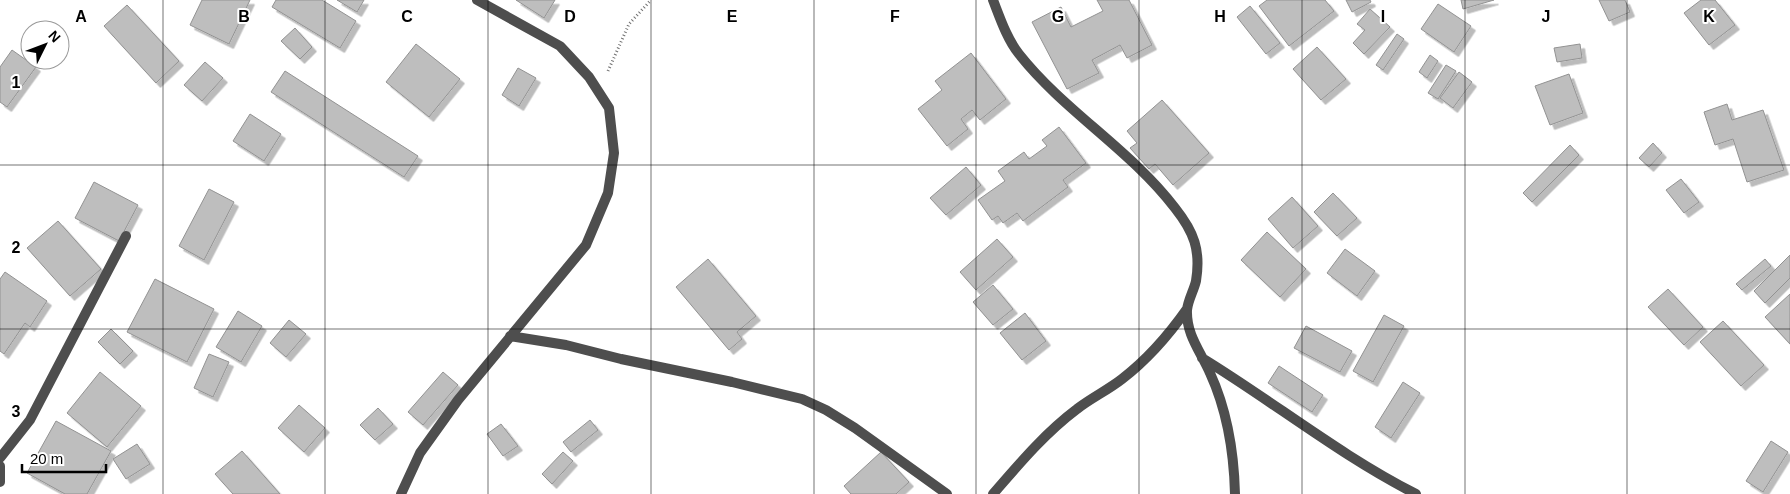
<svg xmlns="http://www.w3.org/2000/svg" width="1790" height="494" font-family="Arial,sans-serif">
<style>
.building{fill:#bebebe;stroke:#929292;filter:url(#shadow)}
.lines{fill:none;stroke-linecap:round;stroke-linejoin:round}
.path{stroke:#707070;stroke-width:3;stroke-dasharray:1 2.5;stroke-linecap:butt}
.street{stroke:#4e4e4e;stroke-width:10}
.grid{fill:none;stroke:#000;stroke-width:1;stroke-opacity:0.55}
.grid-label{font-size:16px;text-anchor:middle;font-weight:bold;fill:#000;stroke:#fff;stroke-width:4;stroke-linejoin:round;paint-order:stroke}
</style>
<defs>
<filter id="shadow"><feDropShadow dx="4.5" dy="4.5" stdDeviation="0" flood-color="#0004"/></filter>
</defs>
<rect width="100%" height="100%" fill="#fff"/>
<path class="building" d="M202,0H250L229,44L190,25Z
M276,0H322L356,21L340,48L272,7Z
M337,0H364L357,12Z
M516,0H555L544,18Z
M1097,0H1129L1152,45L1127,58L1120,45L1092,60L1099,73L1067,89L1032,22L1061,7L1071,27L1103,11Z
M1267,0H1325L1334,11L1289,46L1259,6Z
M1346,0H1370L1371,2L1352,12Z
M1461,0H1494L1463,9Z
M1599,0H1625L1630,12L1609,21Z
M1701,0H1715L1735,25L1709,45L1684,13Z
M1438,4L1471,26L1454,52L1421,29Z
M127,5L179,61L156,83L104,26Z
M1250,6L1280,43L1266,54L1237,17Z
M1370,9L1390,27L1364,54L1353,43L1365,30L1357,24Z
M295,28L312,47L300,59L281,41Z
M1397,34L1404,39L1383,70L1376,65Z
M416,44L460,79L429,117L386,82Z
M1580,44L1582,58L1557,62L1554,48Z
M1317,47L1346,79L1321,100L1293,69Z
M12,50L36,67L7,107L0,102V67Z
M971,53L1006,99L980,120L972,110L961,119L968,129L947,146L918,109L942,90L935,81Z
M1430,55L1438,61L1427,78L1419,72Z
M205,62L223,78L202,101L184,85Z
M1446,65L1456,71L1438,99L1428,93Z
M518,68L536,78L519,106L502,95Z
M285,71L418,156L404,177L271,92Z
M1459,72L1472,82L1453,108L1440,98Z
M1569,74L1583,113L1550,125L1535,86Z
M1162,100L1209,153L1173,185L1155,164L1149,169L1130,148L1137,143L1127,131Z
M1727,104L1732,120L1763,110L1784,170L1747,182L1733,139L1715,145L1704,112Z
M250,114L281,134L264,161L233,141Z
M1059,127L1086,163L1063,180L1068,187L1023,221L1017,213L1003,223L998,216L992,220L978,200L1005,181L998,171L1024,152L1029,159L1047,146L1042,140Z
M1653,143L1662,153L1649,167L1639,158Z
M1570,145L1579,155L1532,202L1523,193Z
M966,167L981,185L946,215L930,198Z
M1681,179L1699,202L1684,213L1666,190Z
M94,182L138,205L119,241L75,218Z
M209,189L234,202L204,260L179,246Z
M1333,193L1357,218L1337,236L1314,212Z
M1292,197L1318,226L1293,248L1268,219Z
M58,221L101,269L70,296L27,248Z
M1267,232L1306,269L1280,297L1241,260Z
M997,239L1013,257L976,290L960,272Z
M1345,249L1375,271L1357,296L1327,273Z
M1790,255V278L1765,303L1754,291Z
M708,259L756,316L737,332L742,339L729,350L676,287Z
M1765,259L1771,266L1742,290L1736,284Z
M5,272L47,301L30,327L25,323L4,354L0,351V279Z
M155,279L214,309L187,362L127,332Z
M993,285L1013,309L993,325L973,302Z
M1668,289L1703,327L1684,345L1648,307Z
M1790,294V344L1765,317Z
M238,311L262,326L241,362L216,347Z
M1025,313L1046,341L1022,360L1000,333Z
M1384,315L1404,326L1373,382L1353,371Z
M289,320L306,334L286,357L270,343Z
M1723,321L1764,365L1741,386L1700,342Z
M1306,326L1352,351L1340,372L1294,348Z
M111,329L133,351L120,364L98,342Z
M209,354L229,362L213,397L194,388Z
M1279,366L1323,395L1312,412L1268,383Z
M100,372L141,406L107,447L67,413Z
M443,372L458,385L423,425L408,412Z
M1403,382L1420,393L1391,438L1375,427Z
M299,405L325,428L304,452L278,428Z
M378,408L393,424L375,440L360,425Z
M590,420L598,430L571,452L563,442Z
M56,421L111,451L87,494H65L27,473Z
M501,424L518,446L503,456L487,434Z
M1771,441L1788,452L1763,492L1746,481Z
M137,444L150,464L126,479L113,459Z
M242,451L280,494H233L215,474Z
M563,452L573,461L552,484L542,474Z
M881,452L909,482L896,494H851L844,486Z"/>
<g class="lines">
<path class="path" d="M608,71L629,24L651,0"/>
<path class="street" d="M993,0C1000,18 1007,39 1019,54C1064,111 1131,150 1175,208C1194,232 1201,250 1196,281C1194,290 1188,300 1187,310C1186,335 1201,352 1210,373C1227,410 1234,454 1235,494
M510,336L566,345L621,359L732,382L802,399L826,410L855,428L947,494
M1202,358C1274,402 1341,456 1416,494
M0,458L30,420L126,236
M0,466V482
M401,494L420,453L458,400L586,245L608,193L614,153L609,108L589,77L560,46L477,0
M993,494C1019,464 1045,433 1077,409C1091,398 1108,390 1122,379C1148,359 1168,336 1187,309"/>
</g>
<path class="grid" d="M163,0V494M325,0V494M488,0V494M651,0V494M814,0V494M976,0V494M1139,0V494M1302,0V494M1465,0V494M1627,0V494M0,165H1790M0,329H1790"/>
<g class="grid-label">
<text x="81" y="22">A</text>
<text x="244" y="22">B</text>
<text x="407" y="22">C</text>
<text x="570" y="22">D</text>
<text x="732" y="22">E</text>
<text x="895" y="22">F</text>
<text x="1058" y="22">G</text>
<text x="1220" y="22">H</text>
<text x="1383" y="22">I</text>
<text x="1546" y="22">J</text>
<text x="1709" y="22">K</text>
<text x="16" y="88">1</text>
<text x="16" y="253">2</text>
<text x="16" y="417">3</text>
</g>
<g transform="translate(45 45) rotate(48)"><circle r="24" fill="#ffffff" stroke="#999999"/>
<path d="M0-4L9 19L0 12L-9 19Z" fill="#000000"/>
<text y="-8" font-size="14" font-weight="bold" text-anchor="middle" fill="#000000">N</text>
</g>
<path d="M22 464v8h84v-8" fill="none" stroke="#000000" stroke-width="2.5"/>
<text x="30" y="464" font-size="15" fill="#000000" stroke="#ffffff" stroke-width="4" paint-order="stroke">20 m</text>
</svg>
